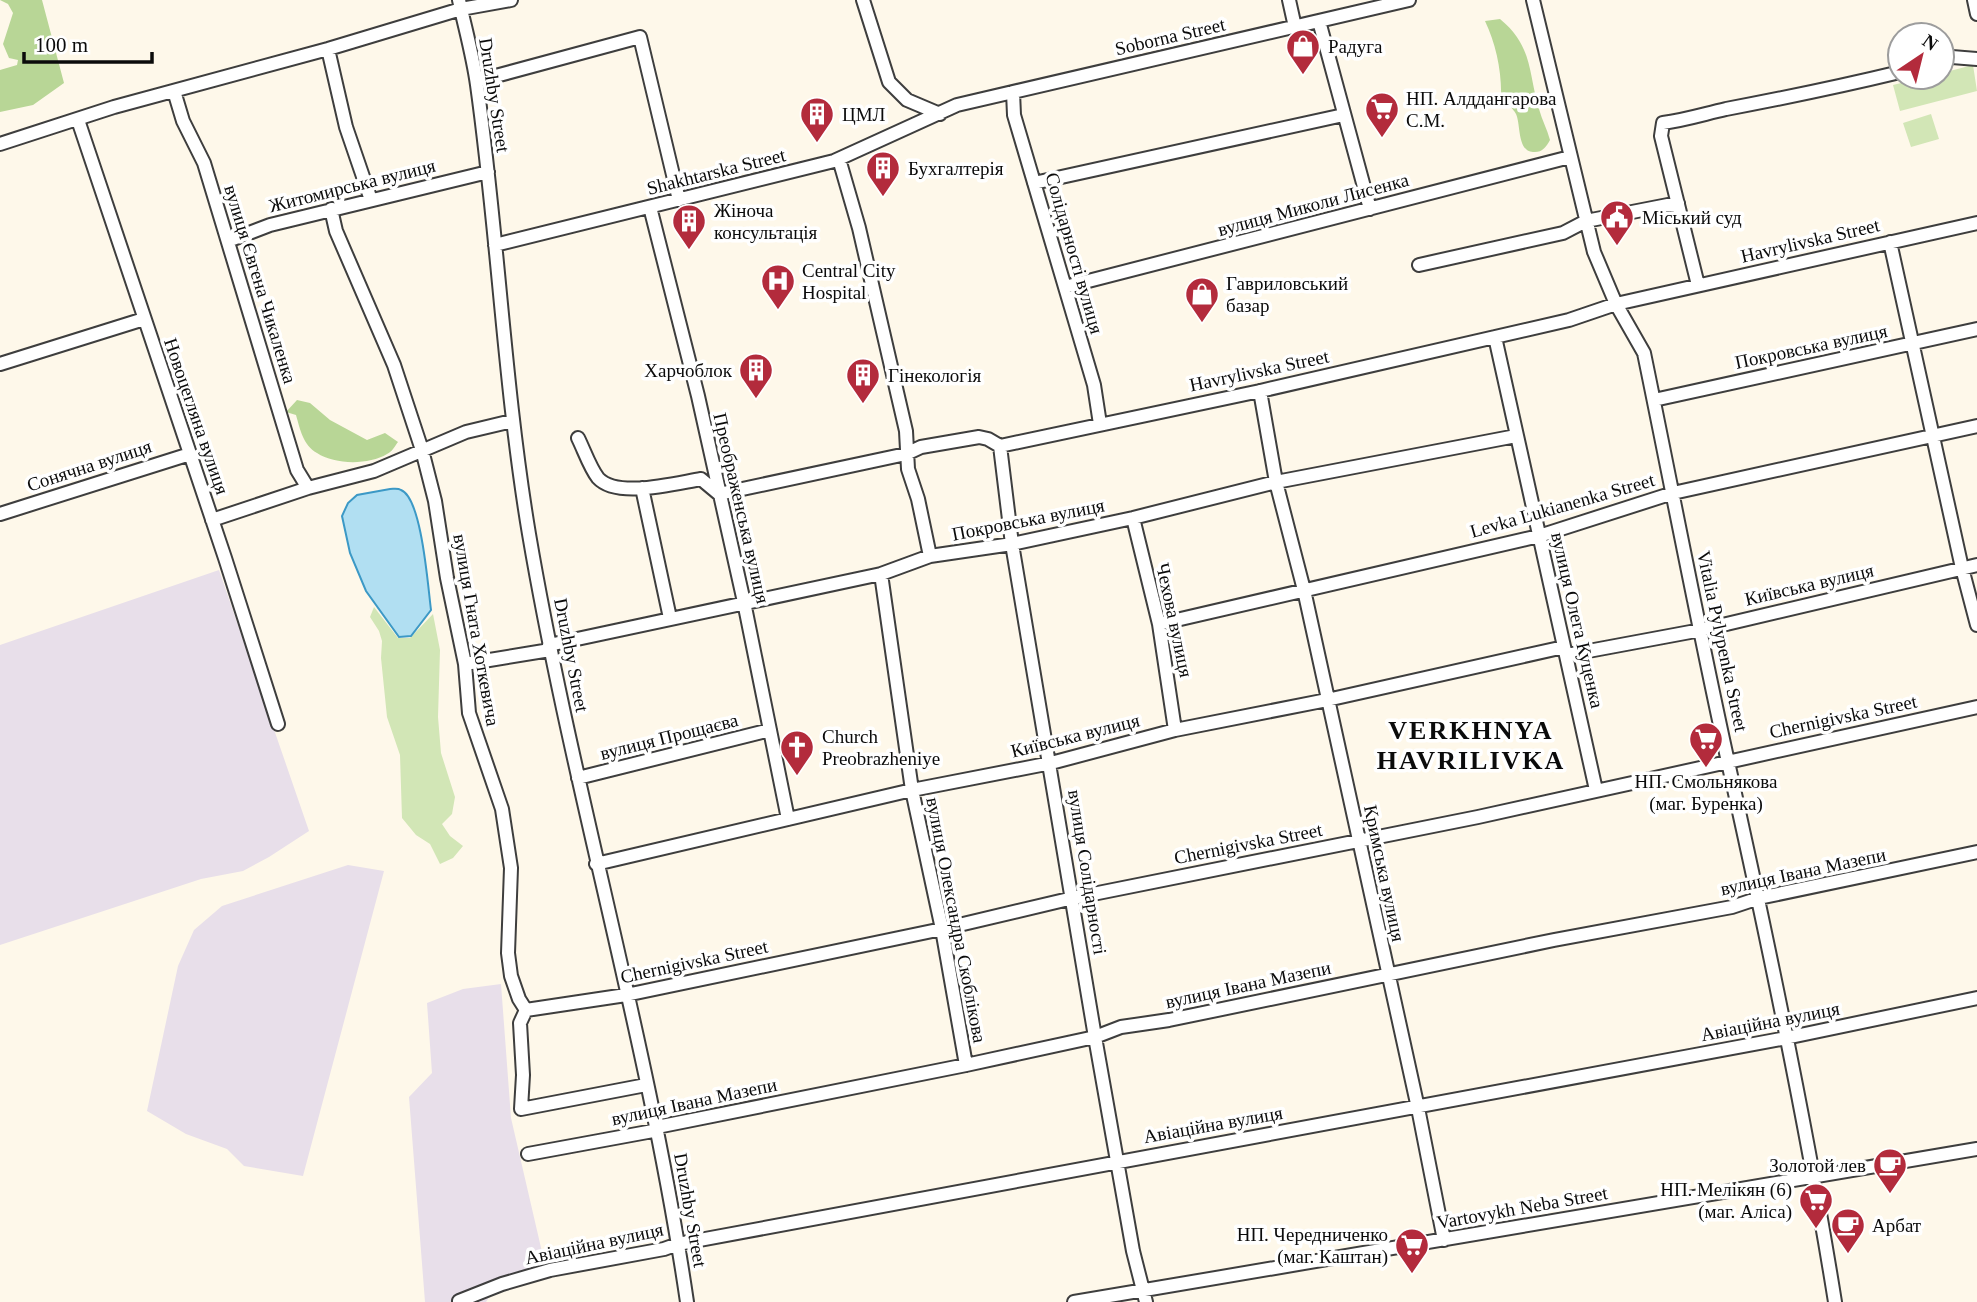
<svg xmlns="http://www.w3.org/2000/svg" width="1977" height="1302" font-family="Georgia,serif">
<style>
.industrial{fill:#e8dfea}
.green{fill:#d2e6b6}
.forest{fill:#b8d696}
.water{fill:#b1dff2;stroke:#3c99c6;stroke-width:2}
.lines{fill:none;stroke-linecap:round;stroke-linejoin:round}
.minor-casing{stroke:#3e3e3e;stroke-width:16}
.minor{stroke:#fff;stroke-width:12}
.labels{text-anchor:middle;stroke-width:7;stroke-linejoin:round;paint-order:stroke}
.street-label{font-size:19px;fill:#0b0b0b;stroke:#fff}
.poi-label{font-size:19px;fill:#0b0b0b;stroke:#fff;text-anchor:start}
.district-label{font-size:26px;font-weight:bold;letter-spacing:2px;fill:#0b0b0b;stroke:#fff}
</style>
<rect width="100%" height="100%" fill="#fef8ea"/>
<path class="industrial" d="M219,570L309,831L269,857L243,871L201,879L0,945V645Z
M348,865L384,871L303,1176L244,1166L227,1149L186,1134L147,1111L178,966L194,930L222,906Z
M501,984L511,1118L545,1265L493,1291L486,1302H425L409,1097L432,1073L427,1003L463,989Z"/>
<path class="green" d="M1973,65L1977,91L1900,111L1893,85L1925,77H1942V73Z
M1931,114L1939,139L1911,147L1903,123Z
M374,607L398,638H410L433,614L440,650L438,717L441,753L455,797L452,814L442,824L450,836L463,846L453,858L440,864L430,844L416,835L402,818L400,755L387,717L381,658L382,641L379,631L370,617Z"/>
<path class="forest" d="M0,0H42L64,83L33,105L0,112V70L17,65L18,60L9,58L3,44L13,13L8,4Z
M1500,19C1533,46 1528,72 1539,109C1542,120 1547,129 1550,140C1546,147 1542,153 1533,152C1517,151 1521,125 1516,114C1513,108 1506,103 1501,98C1502,72 1496,44 1485,21Z
M297,400L310,403L330,420L367,440L385,433L398,442C395,446 392,452 387,454C369,465 335,465 317,453C303,445 300,429 296,415L286,412Z"/>
<path class="water" d="M390,489C394,489 398,488 401,490C422,498 428,588 431,610L411,636L399,637L366,591L350,553L342,516L348,503L357,495Z"/>
<g class="lines">
<g class="minor-casing">
<path id="minor" d="M459,0C465,28 473,56 477,85C498,234 504,385 529,534C573,792 649,1043 687,1302
M863,0L889,82L907,100L940,114
M1289,0L1295,27
M1533,0L1594,252L1616,304L1644,353C1672,489 1698,626 1728,762C1768,941 1806,1121 1835,1302
M1974,0L1977,14
M1319,21L1370,209
M328,49L346,127L371,200
M1942,60L1952,57L1977,59
M477,81L640,37L679,200
M174,91L183,121L204,163L297,470L308,488
M1013,92L1014,115L1094,385L1100,424
M78,120L225,558L278,724
M0,144L114,107L328,49L461,9L511,0
M839,159L859,228L906,431L908,469L918,499L930,556
M1034,183L1339,116
M650,207L698,396L744,602L788,819
M331,209L336,231L394,365L422,450L435,501L447,578L465,664L469,713L502,809L511,868L508,953L511,976L519,999L526,1010L520,1023L523,1075L521,1109L646,1085
M228,241L270,225L488,172
M1890,242L1962,568L1977,625
M495,245L834,161L957,105L1409,0
M1419,265L1563,233L1586,221L1678,203
M1698,285L1661,136L1663,123C1685,120 1704,114 1726,109C1784,98 1842,86 1900,72
M1065,287L1570,157
M1495,337L1596,790
M0,364L144,319
M1260,391L1276,482L1304,590L1418,1108L1444,1240
M1654,400L1977,329
M578,438C584,450 590,468 598,478C617,499 676,483 701,479L719,494L906,454L921,447L979,437L988,439L1000,446L1260,391L1569,320L1616,304L1977,223
M1000,446L1012,544L1095,1037L1133,1251L1146,1302
M642,488L670,618
M0,514L190,454
M1133,518L1159,624L1175,730
M212,520L308,488L374,471L466,432L512,421
M881,574L912,790L942,929L966,1065
M1159,624L1539,536L1673,493L1977,426
M549,645L881,574L930,556L1012,544L1133,518L1276,482L1516,436
M1567,655L1701,630L1977,565
M465,664L550,650
M578,778L770,730
M596,864L912,790L1051,763L1175,730L1327,700L1564,647
M526,1010L626,995L942,929L1073,898L1478,817L1977,707
M528,1154L653,1131L657,1127L966,1065L1095,1037L1121,1027L1169,1020L1554,940L1732,907L1759,898L1977,852
M459,1301L502,1284L550,1270L664,1249L678,1244L1781,1039L1977,998
M1074,1302L1977,1149"/>
</g>
<use href="#minor" class="minor"/>
</g>
<defs>
<g id="shop-pin" transform="scale(1.75)"><path d="M0 17L-7.5 6A9.5 9.5 0 1 1 7.5 6Z" fill="#b32b3c" stroke="#fff"/><path d="M-5-2.5h2.3a2.7 3.5 0 0 1 5.4 0H5L5.5 6h-11ZM-1.5-2.5h3a1.5 2.3 0 0 0-3 0Z" fill="#fff"/></g>
<g id="supermarket-pin" transform="scale(1.75)"><path d="M0 17L-7.5 6A9.5 9.5 0 1 1 7.5 6Z" fill="#b32b3c" stroke="#fff"/><path d="M-6-5.5h2.5l.6 2H6L4.5 2H-2.5L-4.4-4H-6ZM-1.5 3.2a1.3 1.3 0 1 0 .1 0ZM3 3.2a1.3 1.3 0 1 0 .1 0Z" fill="#fff"/></g>
<g id="building-pin" transform="scale(1.75)"><path d="M0 17L-7.5 6A9.5 9.5 0 1 1 7.5 6Z" fill="#b32b3c" stroke="#fff"/><path d="M-4-6H4V6H1V3H-1V6H-4ZM-2.5-4.3h1.7v1.8h-1.7ZM.8-4.3h1.7v1.8H.8ZM-2.5-1h1.7V.8h-1.7ZM.8-1h1.7V.8H.8Z" fill="#fff"/></g>
<g id="civic-pin" transform="scale(1.75)"><path d="M0 17L-7.5 6A9.5 9.5 0 1 1 7.5 6Z" fill="#b32b3c" stroke="#fff"/><path d="M-.6-6.5H3V-4.5H.6V-3L4-1V1h2V6H-6V1h2V-1L-.6-3ZM-1.2 2.5V6h2.4V2.5Z" fill="#fff"/></g>
<g id="hospital-pin" transform="scale(1.75)"><path d="M0 17L-7.5 6A9.5 9.5 0 1 1 7.5 6Z" fill="#b32b3c" stroke="#fff"/><path d="M-5-5h3v3.5h4V-5h3V5h-3V1.5h-4V5h-3Z" fill="#fff"/></g>
<g id="church-pin" transform="scale(1.75)"><path d="M0 17L-7.5 6A9.5 9.5 0 1 1 7.5 6Z" fill="#b32b3c" stroke="#fff"/><path d="M-1.2-6h2.4v3.5h3.3v2.4h-3.3V6h-2.4V-.1h-3.3v-2.4h3.3Z" fill="#fff"/></g>
<g id="cafe-pin" transform="scale(1.75)"><path d="M0 17L-7.5 6A9.5 9.5 0 1 1 7.5 6Z" fill="#b32b3c" stroke="#fff"/><path d="M-5.5-4.5H6V0H3Q3 3.5 0 3.5H-2.5Q-5.5 3.5-5.5 0ZM3-3.2v2h1.7v-2ZM-6 4.5H4V6H-6Z" fill="#fff"/></g>
</defs>
<g fill-rule="evenodd">
<use href="#shop-pin" x="1303" y="46"/>
<use href="#supermarket-pin" x="1382" y="109"/>
<use href="#building-pin" x="817" y="114"/>
<use href="#building-pin" x="883" y="168"/>
<use href="#civic-pin" x="1617" y="217"/>
<use href="#building-pin" x="689" y="221"/>
<use href="#hospital-pin" x="778" y="281"/>
<use href="#shop-pin" x="1202" y="294"/>
<use href="#building-pin" x="756" y="370"/>
<use href="#building-pin" x="863" y="375"/>
<use href="#supermarket-pin" x="1706" y="739"/>
<use href="#church-pin" x="797" y="747"/>
<use href="#cafe-pin" x="1890" y="1165"/>
<use href="#supermarket-pin" x="1816" y="1200"/>
<use href="#cafe-pin" x="1848" y="1225"/>
<use href="#supermarket-pin" x="1412" y="1245"/>
</g>
<g class="labels">
<g class="street-label">
<text transform="translate(1170 36) rotate(-13)" y="7">Soborna Street</text>
<text transform="translate(495 95) rotate(81)" y="7">Druzhby Street</text>
<text transform="translate(716 171) rotate(-14)" y="7">Shakhtarska Street</text>
<text transform="translate(352 185) rotate(-14)" y="7">Житомирська вулиця</text>
<text transform="translate(1313 204) rotate(-15)" y="7">вулиця Миколи Лисенка</text>
<text transform="translate(1810 240) rotate(-13)" y="7">Havrylivska Street</text>
<text transform="translate(1075 253) rotate(74)" y="7">Солідарності вулиця</text>
<text transform="translate(261 284) rotate(73)" y="7">вулиця Євгена Чикаленка</text>
<text transform="translate(1811 346) rotate(-12)" y="7">Покровська вулиця</text>
<text transform="translate(1259 370) rotate(-12)" y="7">Havrylivska Street</text>
<text transform="translate(197 416) rotate(71)" y="7">Новоцегляна вулиця</text>
<text transform="translate(89 465) rotate(-18)" y="7">Сонячна вулиця</text>
<text transform="translate(1562 505) rotate(-16)" y="7">Levka Lukianenka Street</text>
<text transform="translate(742 508) rotate(77)" y="7">Преображенська вулиця</text>
<text transform="translate(1028 519) rotate(-11)" y="7">Покровська вулиця</text>
<text transform="translate(1809 584) rotate(-13)" y="7">Київська вулиця</text>
<text transform="translate(1175 620) rotate(78)" y="7">Чехова вулиця</text>
<text transform="translate(1578 620) rotate(77)" y="7">вулиця Олега Куценка</text>
<text transform="translate(477 630) rotate(80)" y="7">вулиця Гната Хоткевича</text>
<text transform="translate(1723 641) rotate(78)" y="7">Vitalia Pylypenka Street</text>
<text transform="translate(572 655) rotate(79)" y="7">Druzhby Street</text>
<text transform="translate(1843 716) rotate(-12)" y="7">Chernigivska Street</text>
<text transform="translate(1075 735) rotate(-14)" y="7">Київська вулиця</text>
<text transform="translate(669 736) rotate(-14)" y="7">вулиця Прощаєва</text>
<text transform="translate(1248 843) rotate(-11)" y="7">Chernigivska Street</text>
<text transform="translate(1803 871) rotate(-12)" y="7">вулиця Івана Мазепи</text>
<text transform="translate(1088 872) rotate(81)" y="7">вулиця Солідарності</text>
<text transform="translate(1385 873) rotate(78)" y="7">Кримська вулиця</text>
<text transform="translate(957 920) rotate(79)" y="7">вулиця Олександра Скоблікова</text>
<text transform="translate(694 961) rotate(-12)" y="7">Chernigivska Street</text>
<text transform="translate(1248 984) rotate(-12)" y="7">вулиця Івана Мазепи</text>
<text transform="translate(1770 1021) rotate(-11)" y="7">Авіаційна вулиця</text>
<text transform="translate(694 1101) rotate(-12)" y="7">вулиця Івана Мазепи</text>
<text transform="translate(1213 1124) rotate(-10)" y="7">Авіаційна вулиця</text>
<text transform="translate(1522 1207) rotate(-10)" y="7">Vartovykh Neba Street</text>
<text transform="translate(691 1210) rotate(80)" y="7">Druzhby Street</text>
<text transform="translate(594 1243) rotate(-12)" y="7">Авіаційна вулиця</text>
</g>
<g class="poi-label">
<text x="1328" y="53">Радуга</text>
<text x="1406" y="105">НП. Алддангарова<tspan x="1406" dy="22">С.М.</tspan></text>
<text x="842" y="121">ЦМЛ</text>
<text x="908" y="175">Бухгалтерія</text>
<text x="714" y="217">Жіноча<tspan x="714" dy="22">консультація</tspan></text>
<text x="1642" y="224">Міський суд</text>
<text x="802" y="277">Central City<tspan x="802" dy="22">Hospital</tspan></text>
<text x="1226" y="290">Гавриловський<tspan x="1226" dy="22">базар</tspan></text>
<text x="732" y="377" text-anchor="end">Харчоблок</text>
<text x="888" y="382">Гінекологія</text>
<text x="822" y="743">Church<tspan x="822" dy="22">Preobrazheniye</tspan></text>
<text x="1706" y="788" text-anchor="middle">НП. Смольнякова<tspan x="1706" dy="22">(маг. Буренка)</tspan></text>
<text x="1866" y="1172" text-anchor="end">Золотой лев</text>
<text x="1792" y="1196" text-anchor="end">НП. Мелікян (6)<tspan x="1792" dy="22">(маг. Аліса)</tspan></text>
<text x="1872" y="1232">Арбат</text>
<text x="1388" y="1241" text-anchor="end">НП. Чередниченко<tspan x="1388" dy="22">(маг. Каштан)</tspan></text>
</g>
<g class="district-label">
<text x="1471" y="739">VERKHNYA<tspan x="1471" dy="30">HAVRILIVKA</tspan></text>
</g>
</g>
<g transform="translate(1921 56) rotate(35)"><circle r="33" fill="#ffffff" stroke="#9d9d9d" stroke-width="2"/>
<path d="M0-5L12 26L0 18L-12 26Z" fill="#b32b3c"/>
<text y="-10" font-size="19" font-weight="bold" text-anchor="middle" fill="#0b0b0b">N</text>
</g>
<path d="M24 52v10h128v-10" fill="none" stroke="#0b0b0b" stroke-width="3.5"/>
<text x="35" y="52" font-size="21" fill="#0b0b0b" stroke="#ffffff" stroke-width="5" paint-order="stroke">100 m</text>
</svg>
